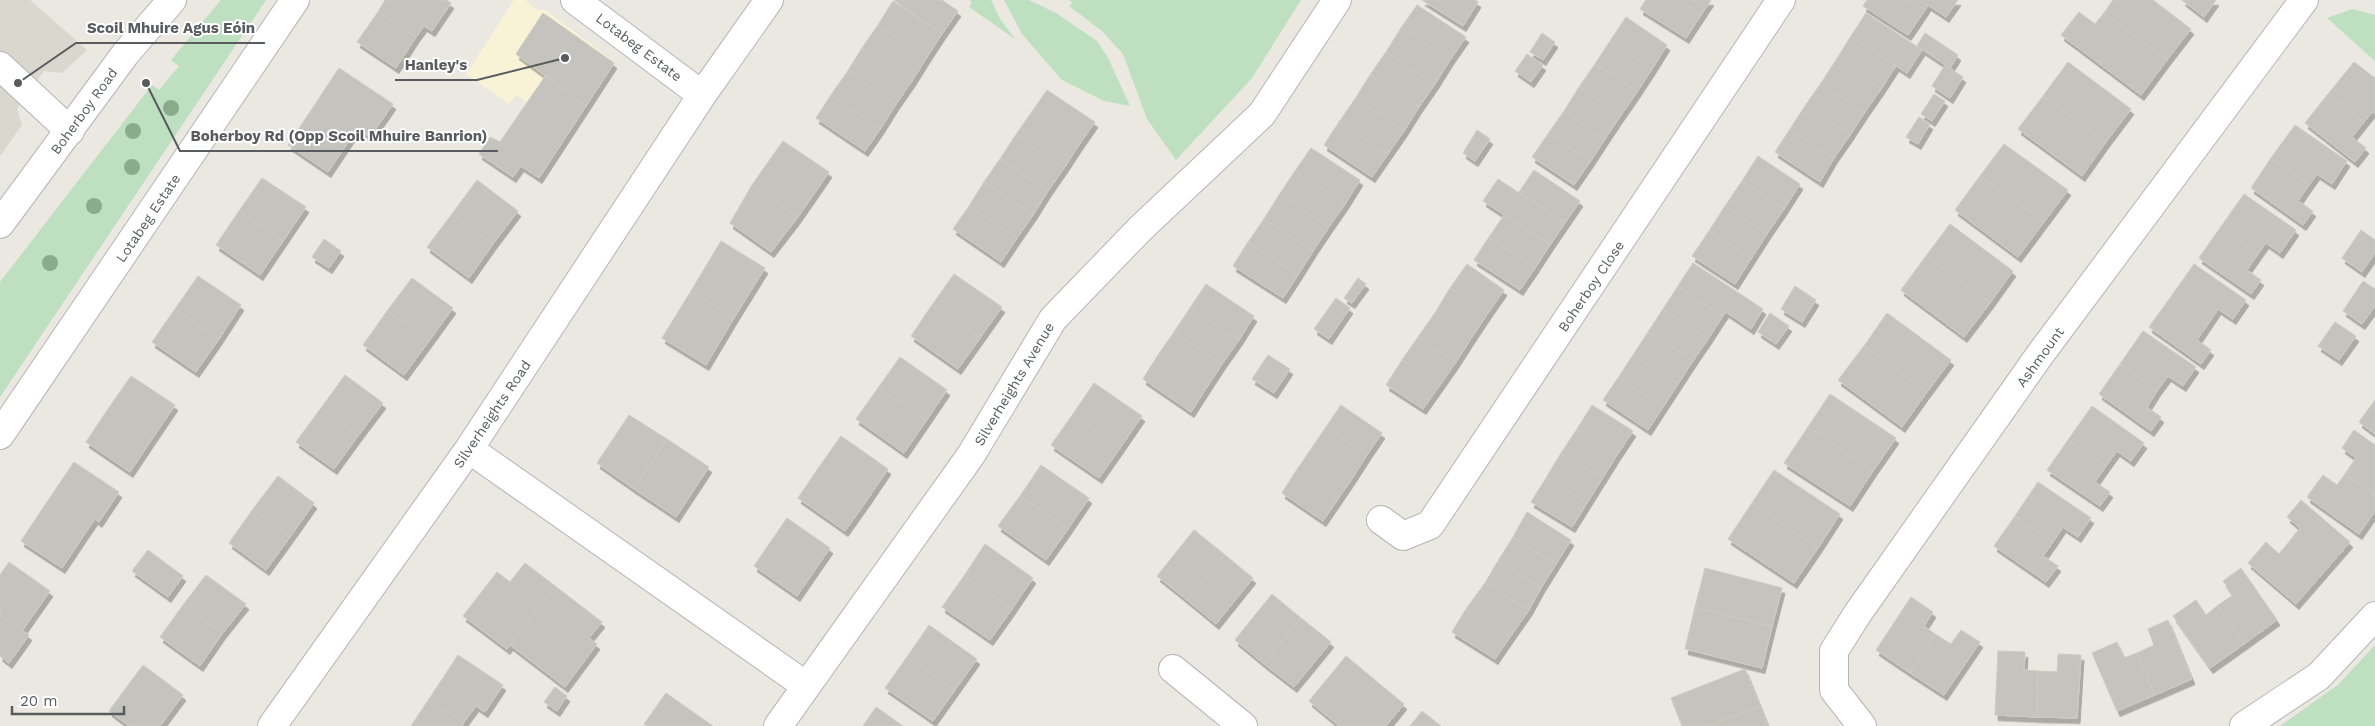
<svg xmlns="http://www.w3.org/2000/svg" width="2375" height="726" font-family="'Work Sans',sans-serif">
<style>
.commercial{fill:#f8f2d7}
.education{fill:#dad7cf}
.green{fill:#bfdfc1}
.building{fill:#c5c3bd;stroke:#cecac0;filter:url(#shadow)}
.lines{fill:none;stroke-linecap:round;stroke-linejoin:round}
.minor-casing{stroke:#b3b5b9;stroke-width:30}
.minor{stroke:#fff;stroke-width:28}
.tree{fill:#8bac8a}
.labels{text-anchor:middle;stroke-width:4;stroke-linejoin:round;paint-order:stroke}
.street-label{font-size:14px;fill:#595c5f;stroke:#fff}
.leader{fill:none;stroke:#595c5f;stroke-width:2}
.callout-dot{fill:#595c5f;stroke:#fff;stroke-width:2}
.callout-label{font-size:15px;text-anchor:middle;font-weight:bold;fill:#595c5f;stroke:#fff;stroke-width:4;stroke-linejoin:round;paint-order:stroke}
</style>
<defs>
<filter id="shadow"><feDropShadow dx="3" dy="5.5" stdDeviation="0" flood-color="#0004"/></filter>
</defs>
<rect width="100%" height="100%" fill="#eae8e0"/>
<path class="commercial" d="M514,0H525L538,10H545L612,60L610,71L586,106L546,75L527,102L516,95L509,104L466,74Z"/>
<path class="education" d="M0,0H30L87,50L62,73L44,71L17,109L22,125L0,156Z"/>
<path class="green" d="M221,0H266L0,397V282L152,85L159,90L179,66L171,60Z
M969,0H991L1000,19L1015,39L969,7L972,2Z
M1004,0H1029L1056,13L1097,41L1108,58L1130,106L1104,101L1062,80L1022,34Z
M1069,0H1301L1252,78L1176,160L1147,119L1123,54L1102,31L1069,6L1073,3Z
M2352,9L2375,15V61L2327,18Z
M2375,645V726H2280L2339,684Z"/>
<path class="building" d="M385,0H446L451,3L432,31L424,26L416,37L378,12Z
M894,0H942L958,11L942,34Z
M1422,0H1475L1478,2L1463,26Z
M1646,0H1679L1701,15L1686,38L1640,9Z
M1679,0H1711L1701,15Z
M1867,0H1909L1925,10L1908,35L1863,6Z
M1909,0H1958L1946,17L1928,5L1925,10Z
M2113,0H2153L2191,29L2167,60L2104,13Z
M2182,0H2216L2204,17Z
M893,1L942,34L927,57L878,25Z
M1417,5L1466,37L1450,60L1401,28Z
M378,12L416,37L396,68L357,42Z
M2079,12L2095,24L2104,13L2167,60L2141,95L2061,35Z
M543,13L614,63L586,106L516,54Z
M1866,13L1922,50L1907,73L1851,36Z
M1626,17L1667,45L1652,69L1610,41Z
M878,25L927,57L912,81L862,48Z
M1401,28L1450,60L1435,84L1386,52Z
M1542,33L1555,42L1543,60L1530,52Z
M1925,33L1958,55L1950,68L1917,46Z
M1851,36L1896,66L1881,89L1836,60Z
M1610,41L1652,69L1637,92L1595,64Z
M862,48L912,81L896,104L847,72Z
M1386,52L1435,84L1419,107L1370,75Z
M1527,54L1543,65L1531,82L1515,71Z
M1836,60L1881,89L1865,112L1821,83Z
M2068,62L2131,109L2106,142L2043,96Z
M2354,62L2375,78V114L2372,112L2364,122L2328,94Z
M1595,64L1637,92L1621,115L1579,87Z
M1945,65L1963,77L1950,98L1932,86Z
M339,68L393,104L370,137L358,129L350,139L310,112Z
M847,72L896,104L881,128L831,95Z
M546,75L586,106L539,178L521,166L513,177L479,154L490,137L500,142Z
M1370,75L1419,107L1404,131L1355,99Z
M1821,83L1865,112L1850,135L1805,106Z
M1579,87L1621,115L1605,139L1564,111Z
M1047,90L1095,122L1079,145L1031,113Z
M1934,94L1945,101L1932,121L1921,114Z
M2328,94L2364,122L2352,137L2366,148L2355,162L2305,123Z
M831,95L881,128L865,151L816,118Z
M2043,96L2106,142L2082,176L2018,129Z
M1355,99L1404,131L1388,154L1339,122Z
M1805,106L1850,135L1834,158L1790,129Z
M1564,111L1605,139L1590,162L1548,134Z
M310,112L350,139L328,172L288,145Z
M1031,113L1079,145L1064,168L1015,136Z
M1919,117L1930,124L1918,144L1906,137Z
M1339,122L1388,154L1372,177L1324,145Z
M2295,125L2347,161L2332,184L2317,174L2309,185L2271,158Z
M1790,129L1834,158L1820,182L1775,152Z
M1477,130L1490,139L1475,161L1463,153Z
M1548,134L1590,162L1574,185L1532,157Z
M1015,136L1064,168L1048,191L1000,159Z
M783,141L829,172L798,217L752,185Z
M2004,144L2068,190L2044,222L1980,176Z
M1311,148L1360,180L1345,204L1295,171Z
M1758,156L1800,184L1784,209L1742,181Z
M2271,158L2309,185L2298,201L2313,211L2303,225L2251,188Z
M1000,159L1048,191L1033,215L984,182Z
M1534,170L1580,201L1565,223L1519,192Z
M1295,171L1345,204L1329,227L1279,195Z
M1980,176L2044,222L2018,257L1955,210Z
M262,178L306,207L283,241L239,211Z
M1498,179L1565,223L1550,245L1483,201Z
M477,180L518,211L493,244L452,214Z
M1742,181L1784,209L1767,234L1725,206Z
M984,182L1033,215L1017,238L969,206Z
M752,185L798,217L771,252L730,223Z
M2244,194L2296,230L2280,253L2266,243L2258,254L2220,228Z
M1279,195L1329,227L1313,251L1264,219Z
M969,206L1017,238L1001,262L953,229Z
M1725,206L1767,234L1751,259L1709,231Z
M239,211L283,241L260,275L216,245Z
M452,214L493,244L469,278L427,247Z
M1504,215L1550,245L1535,268L1489,237Z
M1264,219L1313,251L1298,275L1248,242Z
M1950,224L2013,271L1990,303L1926,256Z
M2220,228L2258,254L2247,270L2261,280L2251,294L2199,258Z
M2361,230L2375,240V253L2362,272L2342,258Z
M1709,231L1751,259L1735,284L1692,256Z
M1489,237L1535,268L1520,290L1474,260Z
M324,239L341,251L329,268L312,257Z
M721,241L765,268L734,318L691,291Z
M1248,242L1298,275L1283,298L1233,266Z
M1926,256L1990,303L1964,337L1901,290Z
M1693,263L1763,309L1751,329L1726,312L1723,316L1678,286Z
M1467,264L1504,290L1488,313L1450,288Z
M2194,264L2246,300L2233,319L2218,309L2208,324L2170,298Z
M954,274L1002,307L980,338L932,305Z
M198,276L241,305L219,339L175,309Z
M412,278L453,308L429,341L387,311Z
M1358,278L1366,284L1352,303L1344,298Z
M2363,281L2375,289V306L2362,324L2343,311Z
M1206,284L1254,316L1239,340L1190,308Z
M1678,286L1723,316L1708,339L1663,309Z
M1795,286L1816,300L1802,322L1781,309Z
M1450,288L1488,313L1472,337L1435,313Z
M691,291L734,318L706,365L662,338Z
M1336,298L1350,308L1329,339L1314,329Z
M2170,298L2208,324L2197,340L2211,350L2201,364L2149,327Z
M932,305L980,338L958,369L911,336Z
M1190,308L1239,340L1222,364L1174,332Z
M175,309L219,339L196,372L152,342Z
M1663,309L1708,339L1693,361L1648,332Z
M387,311L429,341L404,375L363,345Z
M1435,313L1472,337L1456,362L1418,337Z
M1770,313L1789,326L1776,344L1758,332Z
M1887,313L1951,360L1927,392L1864,346Z
M2335,322L2356,336L2339,360L2318,346Z
M2143,331L2196,367L2183,386L2168,376L2157,391L2120,364Z
M1174,332L1222,364L1207,387L1158,355Z
M1648,332L1693,361L1678,384L1633,355Z
M1418,337L1456,362L1440,385L1402,360Z
M1864,346L1927,392L1902,427L1838,380Z
M1158,355L1207,387L1191,412L1143,379Z
M1268,355L1290,369L1274,393L1252,379Z
M1633,355L1678,384L1663,407L1618,378Z
M900,357L947,390L926,421L878,388Z
M1402,360L1440,385L1423,409L1386,385Z
M2120,364L2157,391L2147,407L2161,417L2151,431L2099,394Z
M345,375L383,403L358,436L321,408Z
M131,376L175,405L152,439L108,409Z
M1618,378L1663,407L1648,430L1603,400Z
M1094,383L1142,416L1120,448L1073,414Z
M878,388L926,421L904,453L856,419Z
M1830,394L1896,438L1873,471L1808,427Z
M2375,400V434L2359,422Z
M1341,405L1382,433L1367,455L1326,427Z
M1592,405L1633,431L1617,455L1577,429Z
M2092,406L2144,443L2131,461L2117,451L2106,466L2068,440Z
M321,408L358,436L334,469L296,442Z
M108,409L152,439L130,472L86,442Z
M1073,414L1120,448L1099,478L1051,445Z
M629,415L667,439L634,489L597,463Z
M1326,427L1367,455L1353,477L1311,449Z
M1808,427L1873,471L1850,506L1784,463Z
M1577,429L1617,455L1602,479L1561,453Z
M2354,430L2375,445V495L2345,474L2356,458L2342,448Z
M841,436L888,469L867,500L819,467Z
M667,439L709,467L676,517L634,489Z
M2068,440L2106,466L2095,482L2110,492L2100,506L2047,470Z
M1311,449L1353,477L1338,499L1296,471Z
M1561,453L1602,479L1587,503L1546,478Z
M74,462L119,492L99,522L95,519L84,535L43,508Z
M1041,465L1089,498L1068,529L1020,496Z
M819,467L867,500L845,531L798,498Z
M1774,470L1840,514L1818,548L1752,503Z
M1296,471L1338,499L1323,521L1282,493Z
M2345,474L2375,495V511L2359,534L2307,497L2323,475L2337,485Z
M278,476L314,503L290,537L253,509Z
M1546,478L1587,503L1572,527L1531,502Z
M2038,482L2091,518L2078,537L2063,527L2053,542L2015,516Z
M1020,496L1068,529L1046,560L998,526Z
M2301,500L2350,542L2323,573L2288,543L2300,528L2287,517Z
M1752,503L1818,548L1794,583L1728,539Z
M43,508L84,535L62,568L21,541Z
M253,509L290,537L266,570L229,543Z
M1527,512L1571,540L1556,564L1513,537Z
M2015,516L2053,542L2043,556L2058,566L2046,582L1994,546Z
M787,518L830,548L797,596L754,566Z
M1194,530L1224,554L1187,600L1157,576Z
M1513,537L1556,564L1541,588L1498,561Z
M2266,542L2279,554L2288,543L2323,573L2296,604L2248,563Z
M985,544L1033,578L1012,609L964,576Z
M148,550L183,576L168,597L132,571Z
M1224,554L1253,578L1216,624L1187,600Z
M1498,561L1541,588L1529,610L1485,583Z
M9,562L50,591L22,631L0,615V575Z
M525,563L555,586L507,649L463,616L497,572L510,582Z
M1705,568L1782,588L1772,627L1695,607Z
M2241,568L2277,620L2244,644L2217,606L2233,595L2223,581Z
M206,575L246,604L222,634L183,605Z
M964,576L1012,609L990,640L942,607Z
M1485,583L1529,610L1510,637L1466,609Z
M555,586L602,622L589,638L597,644L565,687L510,645Z
M1272,594L1301,618L1264,664L1235,640Z
M1911,597L1933,612L1924,626L1935,634L1910,673L1876,650Z
M2196,600L2206,615L2217,606L2244,644L2210,668L2173,616Z
M183,605L222,634L200,666L160,637Z
M1695,607L1772,627L1762,668L1685,649Z
M1466,609L1510,637L1495,659L1452,632Z
M0,615L29,635L9,663L0,656Z
M1301,618L1331,642L1294,687L1264,664Z
M2168,620L2192,679L2155,695L2137,653L2154,645L2148,629Z
M929,625L977,659L955,690L907,657Z
M1961,630L1980,642L1944,695L1910,673L1935,634L1951,644Z
M2117,642L2124,658L2137,653L2155,695L2117,711L2092,653Z
M1998,651L2025,652L2024,670L2038,671L2037,717L1995,715Z
M2058,654L2081,655L2077,718L2037,717L2038,671L2057,672Z
M458,655L503,685L485,712L476,706L464,722L429,699Z
M1346,656L1375,680L1338,725L1309,701Z
M907,657L955,690L933,721L885,688Z
M143,665L183,695L160,726H129L109,711Z
M1745,669L1760,706L1709,726H1682L1671,698Z
M1375,680L1404,704L1386,726H1339L1338,725Z
M555,687L567,696L557,711L544,702Z
M666,693L713,726H647L644,724Z
M429,699L464,722L462,726H411Z
M1760,706L1768,726H1709Z
M876,707L903,726H863Z
M1422,711L1441,726H1410Z"/>
<g class="lines">
<g class="minor-casing">
<path id="minor" d="M575,0L702,95
M0,66L70,131
M0,224L126,53L172,0
M0,435L295,0
M469,449L805,685
M1381,520L1403,536L1430,525L1781,0
M1173,669L1243,726
M272,726L469,449L702,95L769,0
M778,726L971,455L1053,319L1140,229L1262,114L1337,0
M1862,726L1834,690V651L1858,613L2039,356L2304,0
M2244,726L2319,676L2375,616"/>
</g>
<use href="#minor" class="minor"/>
</g>
<g class="tree">
<circle cx="171" cy="108" r="8"/>
<circle cx="133" cy="131" r="8"/>
<circle cx="132" cy="167" r="8"/>
<circle cx="94" cy="206" r="8"/>
<circle cx="50" cy="263" r="8"/>
</g>
<g class="labels">
<g class="street-label">
<text transform="translate(639 47) rotate(37)" y="5">Lotabeg Estate</text>
<text transform="translate(84 111) rotate(-54)" y="5">Boherboy Road</text>
<text transform="translate(148 218) rotate(-56)" y="5">Lotabeg Estate</text>
<text transform="translate(1591 286) rotate(-56)" y="5">Boherboy Close</text>
<text transform="translate(2040 357) rotate(-54)" y="5">Ashmount</text>
<text transform="translate(1014 384) rotate(-59)" y="5">Silverheights Avenue</text>
<text transform="translate(492 414) rotate(-56)" y="5">Silverheights Road</text>
</g>
</g>
<path class="leader" d="M18 83L76 43H265M565 58L477 80H395M146 83L180 151H498"/>
<g class="callout-dot">
<circle cx="18" cy="83" r="5"/>
<circle cx="565" cy="58" r="5"/>
<circle cx="146" cy="83" r="5"/>
</g>
<g class="callout-label">
<text x="171" y="33">Scoil Mhuire Agus Eóin</text>
<text x="436" y="70">Hanley's</text>
<text x="339" y="141">Boherboy Rd (Opp Scoil Mhuire Banrion)</text>
</g>
<path d="M12 706v8h112v-8" fill="none" stroke="#595c5f" stroke-width="2.5"/>
<text x="20" y="706" font-size="15" fill="#595c5f" stroke="#ffffff" stroke-width="4" paint-order="stroke">20 m</text>
</svg>
